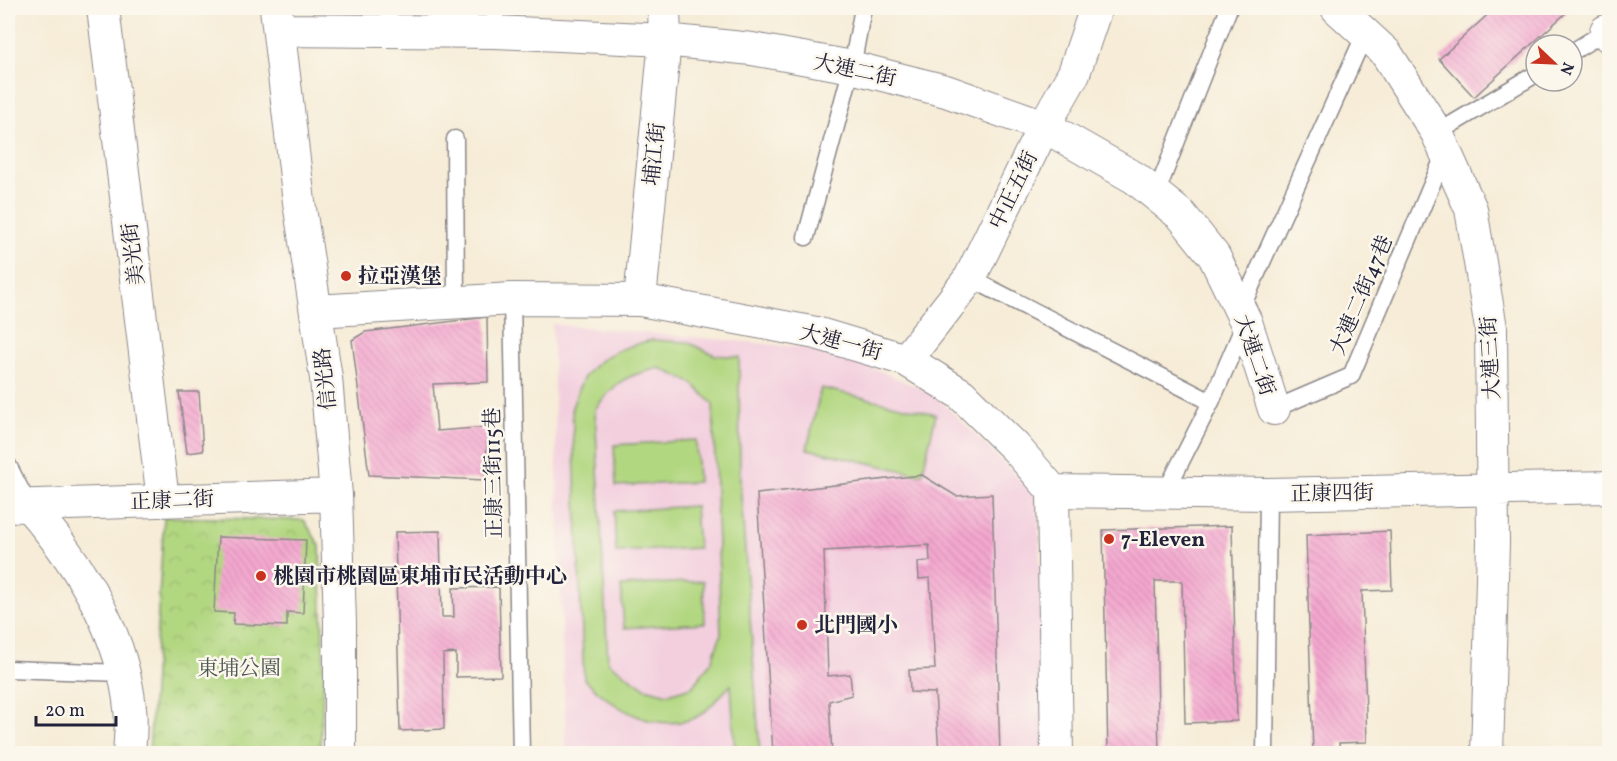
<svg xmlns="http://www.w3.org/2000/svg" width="1617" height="761" font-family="Vollkorn,'Noto Serif TC',serif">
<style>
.built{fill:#f3cfde}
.park{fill:url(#park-crowns);stroke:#6a7c5e;stroke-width:1.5}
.garden{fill:#b2d781;stroke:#6a7c5e;stroke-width:1.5;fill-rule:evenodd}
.building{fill:url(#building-back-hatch)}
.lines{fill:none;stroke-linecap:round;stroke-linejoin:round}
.lane-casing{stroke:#8c8789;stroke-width:19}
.street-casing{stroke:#8c8789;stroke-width:34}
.lane{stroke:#fff;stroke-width:16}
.street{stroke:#fff;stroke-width:32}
.poi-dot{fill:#c8321e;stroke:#fbf7ec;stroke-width:2}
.labels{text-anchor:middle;stroke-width:5;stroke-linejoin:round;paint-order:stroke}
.street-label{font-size:21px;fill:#22223b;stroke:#fbf7ec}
.poi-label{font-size:21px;font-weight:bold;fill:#22223b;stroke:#fbf7ec;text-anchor:start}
.park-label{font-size:21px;fill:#4d5850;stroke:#fbf7ec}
</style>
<defs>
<pattern id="park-crowns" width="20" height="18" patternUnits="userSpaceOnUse" patternTransform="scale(1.5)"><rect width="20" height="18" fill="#b2d781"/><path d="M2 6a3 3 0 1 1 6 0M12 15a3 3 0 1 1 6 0" fill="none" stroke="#99b870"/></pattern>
<pattern id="building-back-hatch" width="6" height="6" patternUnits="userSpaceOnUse" patternTransform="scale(1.5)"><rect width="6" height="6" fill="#f4a8cf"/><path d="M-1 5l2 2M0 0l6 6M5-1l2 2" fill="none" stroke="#d190b3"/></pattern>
</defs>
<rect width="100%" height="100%" fill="#fbf7ec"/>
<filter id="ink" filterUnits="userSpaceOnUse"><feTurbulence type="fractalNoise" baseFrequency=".0167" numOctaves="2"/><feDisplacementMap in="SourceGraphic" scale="12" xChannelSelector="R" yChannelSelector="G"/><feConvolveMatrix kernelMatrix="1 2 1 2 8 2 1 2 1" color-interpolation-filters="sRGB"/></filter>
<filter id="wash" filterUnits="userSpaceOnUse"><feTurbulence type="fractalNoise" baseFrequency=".008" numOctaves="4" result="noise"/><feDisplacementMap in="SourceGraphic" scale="24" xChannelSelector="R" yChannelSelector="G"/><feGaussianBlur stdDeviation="1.35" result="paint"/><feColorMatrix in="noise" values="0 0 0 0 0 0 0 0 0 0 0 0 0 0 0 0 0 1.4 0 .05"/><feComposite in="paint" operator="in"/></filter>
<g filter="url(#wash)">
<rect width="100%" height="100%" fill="#f6ecd7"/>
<path class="built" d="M552,324L831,350L934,394L1038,497L1045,753H566Z"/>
<path class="park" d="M164,517L304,520L320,546L324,674L320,753L149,754Z"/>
<path class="garden" d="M652,340L687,342L715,355L739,357L740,482L760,753H735L731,685C719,696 708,713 692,719C650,733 612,706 584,679L572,407C576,397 579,384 585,376C601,354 627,346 652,340ZM660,368L692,383L713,404L721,634L712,661L692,687L668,694L645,688L608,662L595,409C617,381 625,375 660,368Z
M821,388L936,414L922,475L807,449Z
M696,440L698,482L616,486L614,445Z
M695,506L698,548L616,552L614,511Z
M703,581L705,623L624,628L621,586Z"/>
<g id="blocks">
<path class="building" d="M1495,8H1565L1568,11L1474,97L1439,59Z
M487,317L488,382L433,384L437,431L488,427L485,480L369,475L352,340L365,332Z
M179,392H199L203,451L187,453Z
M922,475L956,496L992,494L1000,754H939L935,693L910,692L909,670L935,669L930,578L919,579L918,562L930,561L929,545L824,551L828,676L850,674L852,695L829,701L832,754H773L757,494Z
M1232,526L1237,721L1185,723L1182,581H1155L1159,754H1108L1103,530Z
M440,531L442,617H454L453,588L499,587L501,676L456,677V653L443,654L444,729L400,731L395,532Z
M1390,531L1392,590L1362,591L1367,742L1339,743L1340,754H1313L1306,535Z
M218,537L306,540L303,613L287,612V626L233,624L234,613L214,612Z"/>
</g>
</g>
<g filter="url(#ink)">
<use href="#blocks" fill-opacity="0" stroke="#8c8789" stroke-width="1.5"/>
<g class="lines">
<g class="lane-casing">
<path id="lane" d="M495,8V32
M1572,52L1606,31
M1437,133L1536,74
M455,139L456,303
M1156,194L1229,8
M806,237L852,67L863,8
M970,278L1211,402
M512,299L521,754
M1240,311L1365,34
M1274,409L1351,376L1445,153
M8,465L29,506
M1165,493L1211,402L1245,323
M8,669L123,673
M1265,754L1268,494"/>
</g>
<g class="street-casing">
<path id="street" d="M103,8L163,500
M276,8L299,202L326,378L336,495L340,623V754
M1337,8L1386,53L1437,133L1471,209L1491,328L1493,543L1487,754
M279,30L495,32L665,40L752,49L847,66L946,91L1044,126L1135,178L1182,216L1214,256L1246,322L1274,409
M1606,31L1610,37
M640,300L665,40L664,8
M316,311L512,299L640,300L816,333L906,360L961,394L1015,447L1053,491L1057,754
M906,360L970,278L1044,126L1074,73L1096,8
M1053,491L1268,494L1610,487
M8,506L336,495
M29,506C79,563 122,631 130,708C132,723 130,739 129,754"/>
</g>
<use href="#lane" class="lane"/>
<use href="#street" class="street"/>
</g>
</g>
<g class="poi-dot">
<circle cx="346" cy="276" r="6"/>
<circle cx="1109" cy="539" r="6"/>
<circle cx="261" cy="576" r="6"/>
<circle cx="802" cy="625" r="6"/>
</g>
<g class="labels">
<g class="street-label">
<text transform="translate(855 70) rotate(12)" y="7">大連二街</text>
<text transform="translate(654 154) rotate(-84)" y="7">埔江街</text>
<text transform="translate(1013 190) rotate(-64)" y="7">中正五街</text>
<text transform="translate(133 254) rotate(-97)" y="7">美光街</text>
<text transform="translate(1361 295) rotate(-67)" y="7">大連二街47巷</text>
<text transform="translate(841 342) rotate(15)" y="7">大連一街</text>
<text transform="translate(1255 355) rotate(71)" y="7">大連二街</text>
<text transform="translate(1490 358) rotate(-93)" y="7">大連三街</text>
<text transform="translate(325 379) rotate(-96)" y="7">信光路</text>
<text transform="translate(493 473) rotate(-91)" y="7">正康三街115巷</text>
<text transform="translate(1332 493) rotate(-1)" y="7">正康四街</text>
<text transform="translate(172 500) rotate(-2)" y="7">正康二街</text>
</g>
<g class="poi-label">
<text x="358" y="283">拉亞漢堡</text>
<text x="1121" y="546">7-Eleven</text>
<text x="273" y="583">桃園市桃園區東埔市民活動中心</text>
<text x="814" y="632">北門國小</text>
</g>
<g class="park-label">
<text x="239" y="675">東埔公園</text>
</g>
</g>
<rect width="1617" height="761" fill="none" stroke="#fbf7ec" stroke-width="30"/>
<g transform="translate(1554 63) rotate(113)"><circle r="28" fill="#fbf7ec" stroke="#a4a2a5" stroke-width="1.5"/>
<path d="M0-4.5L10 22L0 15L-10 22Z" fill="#c8321e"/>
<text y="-9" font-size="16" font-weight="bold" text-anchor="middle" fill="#22223b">N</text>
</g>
<path d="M36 716v9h80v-9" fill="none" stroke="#22223b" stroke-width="3"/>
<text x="45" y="716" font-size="18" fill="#22223b" stroke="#fbf7ec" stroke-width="4.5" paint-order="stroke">20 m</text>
</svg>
